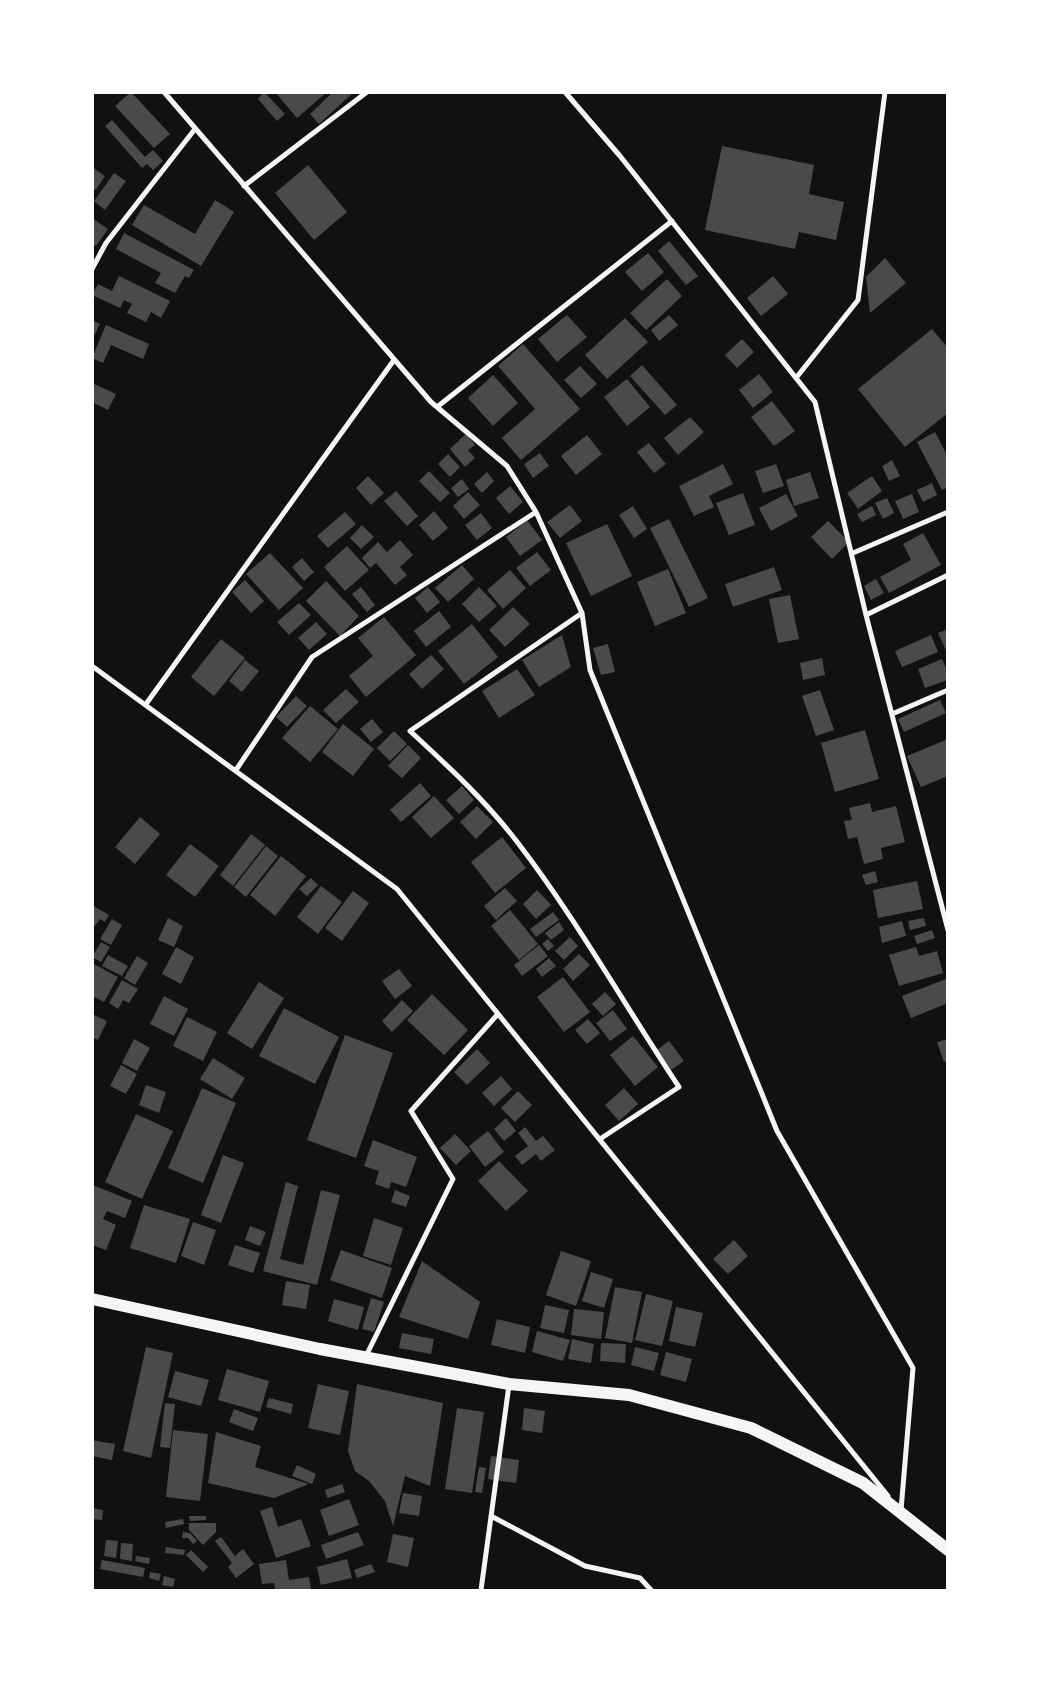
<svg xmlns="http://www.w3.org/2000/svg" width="1040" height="1683" font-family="'Open Sans',sans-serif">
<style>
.building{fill:#4a4a4a}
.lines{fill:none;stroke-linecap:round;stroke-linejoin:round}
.minor{stroke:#f5f5f5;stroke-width:5}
.primary{stroke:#f5f5f5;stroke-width:12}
</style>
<rect width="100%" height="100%" fill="#111"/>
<path class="building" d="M131,92L170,134L154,148L115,106Z
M264,92L285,114L277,121L258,99Z
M275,92H327L297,118Z
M333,92H354L319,124L310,114Z
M112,120L145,157L153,150L163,161L153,170L147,164L142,168L105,126Z
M722,146L814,165L809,194L844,202L836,240L799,232L795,249L705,230Z
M308,165L347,212L314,240L275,193Z
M92,167L105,176L96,190L92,188Z
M114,173L126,181L105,210L94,201Z
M215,200L234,212L201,266L132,225L144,205L195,234Z
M92,218L108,229L96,246L92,244Z
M124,233L194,270L189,278L185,276L175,293L155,283L161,273L116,249Z
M669,241L698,276L686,285L658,251Z
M648,253L664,272L642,291L625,272Z
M885,258L906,283L870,313L866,277Z
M119,276L170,301L161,318L151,312L146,322L127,313L132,304L124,300L120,308L92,295L98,284L112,291Z
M773,276L788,294L761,316L747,298Z
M667,279L682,296L646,330L630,313Z
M567,315L587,337L557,362L538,339Z
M669,315L678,325L659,341L651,330Z
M625,318L648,342L607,379L585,355Z
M92,320L100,324L92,340Z
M106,325L149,344L143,359L111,345L103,363L92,358Z
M932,329L948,348V413L905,447L858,389Z
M742,339L754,352L737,368L725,355Z
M523,344L580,409L521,460L502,438L535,409L498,366Z
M642,365L677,405L665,415L630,376Z
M580,366L597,384L581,398L564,380Z
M759,374L773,392L753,408L739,390Z
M493,375L518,403L493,426L468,398Z
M627,379L650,407L627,426L604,397Z
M92,383L116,394L108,410L92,402Z
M772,401L795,431L774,446L751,417Z
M690,417L704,432L678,455L664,438Z
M935,432L948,457V487L942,490L917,442Z
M466,434L475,445L468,450L475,458L465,467L450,449Z
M587,435L602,454L576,475L561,456Z
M649,443L666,464L654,473L637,452Z
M540,453L549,466L533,478L524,464Z
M448,454L460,467L450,477L438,464Z
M892,460L900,476L889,481L882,466Z
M723,464L733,484L709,496L714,507L694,516L679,486Z
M776,464L784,486L763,493L755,471Z
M429,471L450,493L440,502L419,481Z
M487,472L494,481L482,493L474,484Z
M810,472L819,498L794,506L786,480Z
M368,476L384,493L371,505L356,488Z
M872,476L882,491L858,509L847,493Z
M462,479L469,489L458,497L451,488Z
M932,483L937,495L923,502L917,490Z
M510,486L523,502L509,514L496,498Z
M396,491L418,516L407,526L384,501Z
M468,492L480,505L464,519L453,506Z
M743,493L755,525L729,535L716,503Z
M786,494L798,516L771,531L759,508Z
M912,494L919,512L903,519L895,501Z
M887,498L894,513L883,519L875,503Z
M570,505L582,521L560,538L547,522Z
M633,506L647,529L634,538L619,515Z
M872,506L876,515L862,522L857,514Z
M434,511L448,528L433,541L419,525Z
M345,512L356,524L328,548L317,536Z
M481,513L492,528L477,540L465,525Z
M669,519L708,598L689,607L650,528Z
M527,520L542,540L520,556L506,537Z
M828,521L849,542L832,559L811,537Z
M607,524L632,576L591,596L566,543Z
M362,525L374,537L361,549L350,538Z
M923,533L941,565L889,593L880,577L911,560L903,544Z
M400,540L413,555L400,567L407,575L395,585L376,563L370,568L362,558L378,542L387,552Z
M347,546L369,570L345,591L324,567Z
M537,552L551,570L530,586L516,568Z
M270,553L303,588L279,610L246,574Z
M302,558L314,572L304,581L292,567Z
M462,565L474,579L448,602L435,588Z
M774,567L782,590L733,607L725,584Z
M668,569L686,613L655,626L637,582Z
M510,570L526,588L503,609L487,590Z
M876,579L884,593L871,600L864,586Z
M245,580L264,601L251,613L232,592Z
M326,581L359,616L340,636L306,601Z
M361,587L375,605L367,612L352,594Z
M428,587L440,602L427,613L415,598Z
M479,587L497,606L479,622L462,604Z
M790,595L799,639L778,643L769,599Z
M299,603L311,615L289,635L277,622Z
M513,607L530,624L505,647L489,630Z
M439,611L451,627L426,647L414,631Z
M384,617L416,655L366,697L349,676L373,656L358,638Z
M316,622L327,634L309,650L298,638Z
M472,624L498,657L464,684L438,651Z
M948,629V655L938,633Z
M562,635L571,667L539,687L522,660Z
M931,635L938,652L902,667L895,651Z
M221,639L245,658L214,696L191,677Z
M608,644L615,672L601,675L593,648Z
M431,655L444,669L422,689L409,674Z
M822,658L825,675L803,680L800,663Z
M942,659L948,673V680L925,688L918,669Z
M245,660L259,671L242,692L229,681Z
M517,669L535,695L499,718L482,691Z
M346,689L359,702L336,723L323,710Z
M820,690L834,730L816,736L802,696Z
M296,696L307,706L287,727L276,717Z
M940,700L946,713L904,732L898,719Z
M310,706L338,729L310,762L282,738Z
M372,719L383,732L371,742L360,729Z
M343,724L374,749L353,776L322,752Z
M865,730L879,779L835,792L821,743Z
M394,731L407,744L390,761L377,748Z
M948,739V776L921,787L907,756Z
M408,745L421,758L402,778L388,766Z
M420,783L431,796L401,822L390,810Z
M462,786L474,800L459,814L446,800Z
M434,796L454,818L431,838L412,817Z
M870,803L872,812L896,806L905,842L881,848L883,859L864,864L857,837L848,839L844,821L852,820L849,808Z
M477,806L493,822L476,839L460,822Z
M140,817L160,834L135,864L115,847Z
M251,834L265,845L233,886L220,875Z
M502,837L526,868L495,893L471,862Z
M190,844L219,866L195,897L166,875Z
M266,846L278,856L246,897L234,887Z
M281,856L306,876L275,916L250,895Z
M875,871L878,882L866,885L862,875Z
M311,878L318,885L307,896L299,889Z
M917,881L923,909L878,918L873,890Z
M321,886L342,902L318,934L297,917Z
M505,888L517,901L496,920L484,906Z
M537,890L551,905L536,919L523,904Z
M353,891L369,903L342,941L325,928Z
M92,905L109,915L105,922L100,919L95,926L92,924Z
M510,910L538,944L519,960L491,926Z
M553,912L559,920L536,937L530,929Z
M168,918L183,926L174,947L158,940Z
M924,918L926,926L910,930L908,921Z
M112,919L122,925L111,945L100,939Z
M902,921L906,936L882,943L879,927Z
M559,922L564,930L551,940L545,933Z
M932,930L935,938L917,944L914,936Z
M570,937L578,946L564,960L555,951Z
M548,939L554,946L548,951L542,944Z
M101,942L110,947L101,962L92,957Z
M539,945L548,956L522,976L514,965Z
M176,947L194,957L181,984L162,974Z
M916,947L919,956L937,951L943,973L899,986L889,955Z
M579,954L590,965L573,981L563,969Z
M108,955L128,966L122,976L102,966Z
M137,956L148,963L135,985L124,978Z
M549,958L556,966L542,977L536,969Z
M92,963L118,977L104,1002L92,996Z
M399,969L412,986L395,999L382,981Z
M563,977L590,1012L564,1032L537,997Z
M946,979L948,1003L911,1018L902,996Z
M122,980L138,989L129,1003L123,1000L118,1009L109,1003Z
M259,982L284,998L252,1049L227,1033Z
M605,992L616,1004L603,1016L592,1004Z
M432,994L468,1030L444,1055L407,1020Z
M164,996L188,1009L174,1036L150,1024Z
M402,1000L413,1011L392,1032L382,1021Z
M284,1008L339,1037L315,1084L259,1056Z
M613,1010L627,1029L610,1041L596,1023Z
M92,1014L107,1021L98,1040L92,1037Z
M187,1017L217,1032L203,1061L173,1046Z
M588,1019L600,1033L587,1044L575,1030Z
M345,1035L393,1053L356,1158L307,1140Z
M633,1036L658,1067L635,1086L610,1055Z
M134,1039L150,1048L137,1071L122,1063Z
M948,1039V1061L944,1062L937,1042Z
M669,1041L684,1061L671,1070L657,1050Z
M477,1049L490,1063L467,1085L454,1072Z
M213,1058L245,1078L232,1099L200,1079Z
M121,1065L137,1074L126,1094L110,1086Z
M501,1076L512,1089L494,1106L482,1093Z
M146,1085L166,1092L159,1113L139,1105Z
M202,1088L236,1103L203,1183L168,1168Z
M624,1088L638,1104L619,1121L605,1105Z
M518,1091L532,1105L515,1122L501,1108Z
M136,1114L173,1131L142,1199L105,1182Z
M506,1118L516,1131L504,1141L494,1129Z
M525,1127L536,1141L543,1136L555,1150L541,1161L536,1154L522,1165L515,1156L528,1146L518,1133Z
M488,1131L504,1152L485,1167L469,1146Z
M455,1134L471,1151L456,1165L440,1148Z
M373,1140L417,1157L406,1187L391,1182L389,1189L375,1184L379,1171L364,1166Z
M223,1155L244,1163L221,1223L201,1215Z
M499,1161L528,1191L506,1211L478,1181Z
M286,1182L298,1186L280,1259L303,1265L321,1190L340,1195L317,1285L263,1271Z
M93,1185L132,1201L125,1218L107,1211L103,1219L116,1225L106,1250L92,1245Z
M395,1190L410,1196L406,1207L391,1202Z
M144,1205L190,1219L176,1263L130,1248Z
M374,1218L403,1228L391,1265L363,1256Z
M193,1222L216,1230L204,1265L181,1256Z
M250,1226L266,1232L260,1246L245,1240Z
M734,1240L748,1256L728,1274L713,1259Z
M235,1245L260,1253L253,1273L228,1265Z
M341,1250L392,1268L382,1298L330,1280Z
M561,1251L591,1261L576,1306L546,1295Z
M422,1261L480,1302L468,1339L399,1317Z
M591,1272L613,1279L604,1308L582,1301Z
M286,1281L310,1285L306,1309L282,1305Z
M615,1287L642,1292L632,1343L605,1338Z
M646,1294L673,1301L662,1346L635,1340Z
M371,1298L384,1302L374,1332L362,1329Z
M334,1299L364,1307L358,1330L328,1321Z
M545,1305L569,1310L564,1333L540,1328Z
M676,1307L703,1313L695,1347L669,1341Z
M574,1309L604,1312L601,1339L571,1335Z
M497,1319L530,1327L525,1353L491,1345Z
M537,1331L570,1340L563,1361L532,1352Z
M402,1333L434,1339L431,1354L399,1348Z
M572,1339L594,1344L591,1363L568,1359Z
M601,1343L626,1344L625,1363L600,1361Z
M146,1347L173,1353L151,1458L123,1451Z
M635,1347L659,1353L654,1371L631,1365Z
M666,1352L692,1359L686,1382L660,1375Z
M227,1369L269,1381L260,1412L218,1400Z
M175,1371L209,1380L201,1406L168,1397Z
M318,1384L349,1391L340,1435L308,1428Z
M357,1384L443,1403L430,1486L405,1476L393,1526L385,1501L369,1481L355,1471L348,1451Z
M269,1398L293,1404L291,1414L266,1407Z
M165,1403L175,1404L170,1448L160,1447Z
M457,1408L484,1412L472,1493L445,1489Z
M524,1408L545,1411L542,1433L522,1430Z
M234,1409L258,1418L253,1431L229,1422Z
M173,1430L208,1434L200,1501L166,1497Z
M216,1432L261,1446L255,1467L309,1484L274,1498L208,1483Z
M92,1440L115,1444L112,1460L92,1456Z
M491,1456L519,1460L516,1483L488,1479Z
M297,1465L316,1474L312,1484L292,1476Z
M479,1467L486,1468L482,1493L475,1492Z
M342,1484L345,1492L327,1498L325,1490Z
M403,1493L422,1496L419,1516L399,1513Z
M349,1499L359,1525L329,1536L320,1510Z
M272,1507L278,1527L301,1519L311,1546L276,1558L260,1511Z
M92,1508L103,1510L102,1520L92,1519Z
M189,1516H206V1520L190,1521Z
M183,1519L184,1524L166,1528L165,1522Z
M189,1523H216V1532L203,1545L189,1530Z
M183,1532L190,1533L197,1541L193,1544L188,1538H182Z
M358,1532L364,1545L326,1559L321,1545Z
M393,1534L414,1538L408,1567L387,1562Z
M221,1537L235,1556L243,1549L254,1564L236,1578L228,1567L232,1563L215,1541Z
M106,1540L118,1541L116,1558L104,1556Z
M121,1543L133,1544L132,1561L120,1559Z
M166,1547L185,1550L184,1555L165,1553Z
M191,1550L208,1567L203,1572L186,1555Z
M136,1556L150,1558L149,1564L135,1561Z
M347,1559L352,1578L321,1585L317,1567Z
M102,1560L145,1568L143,1577L100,1569Z
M286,1560L289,1580L309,1577L311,1590H275L274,1583L262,1584L259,1564Z
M371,1564L375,1572L357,1578L354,1570Z
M150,1572L161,1574L159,1581L149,1578Z
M164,1576L175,1579L173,1587L162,1585Z"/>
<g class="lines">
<path class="minor" d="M164,92L431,402L507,466L536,512L582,613L590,670L777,1131L913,1368L901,1510
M565,92L620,156L815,402L866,615L948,930
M244,186L367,92
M92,269L106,243L195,129
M796,378L858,300L885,92
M437,407L672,221
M853,553L948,512
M582,613L410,731C448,766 486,801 518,843C577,920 625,1006 679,1087L600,1139
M866,615L948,575
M92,666L397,889L888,1496
M146,704L394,360
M892,714L948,690
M236,770L312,657L536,512
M366,1356L453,1179L411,1111L498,1014
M491,1516L585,1566L640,1578L651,1590
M481,1590L509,1385"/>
<path class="primary" d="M92,1299L320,1349L509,1384L629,1395L751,1428L863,1483L948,1550"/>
</g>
<rect width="1040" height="1683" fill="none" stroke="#ffffff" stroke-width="188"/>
</svg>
